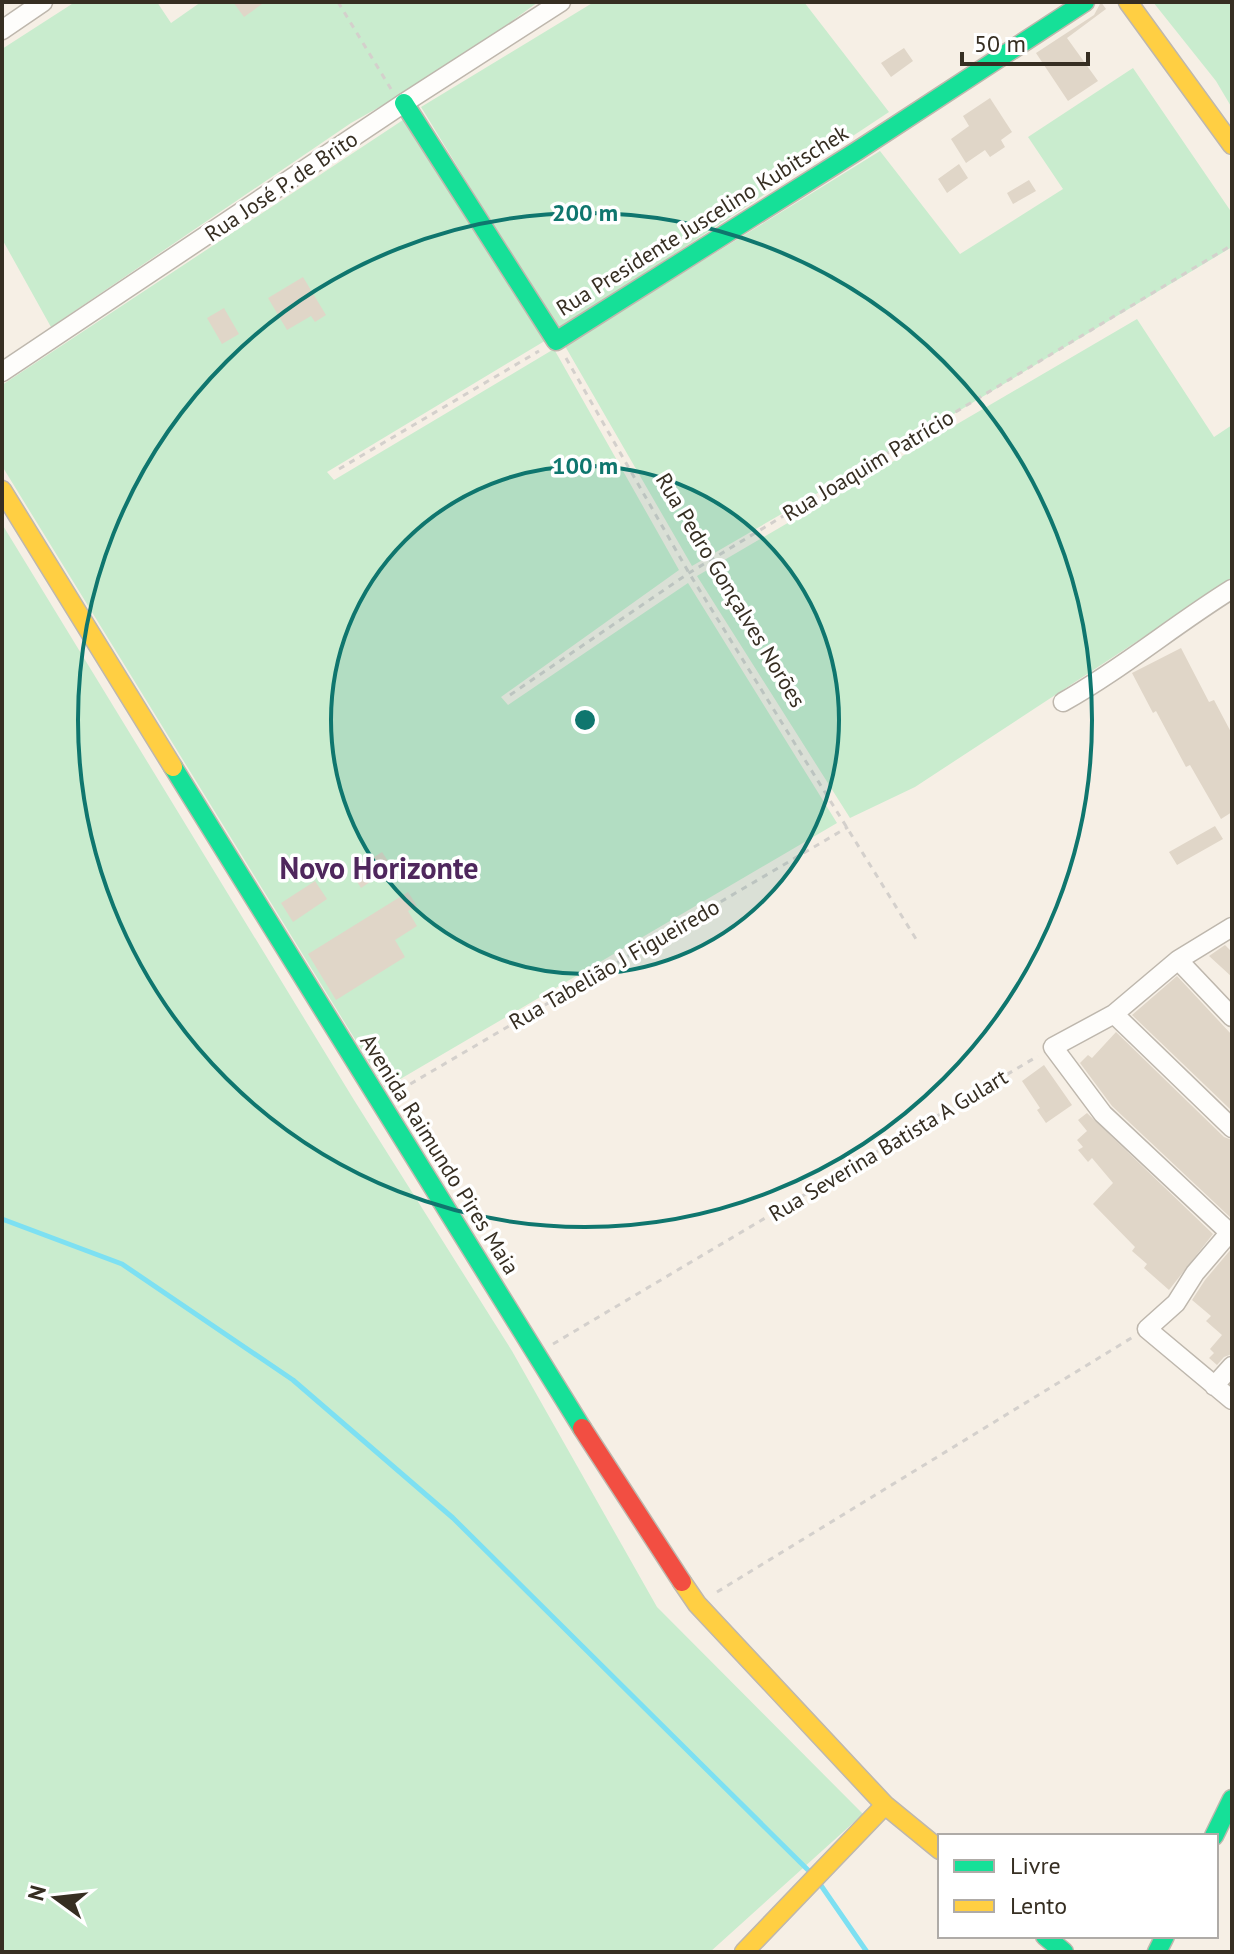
<svg xmlns="http://www.w3.org/2000/svg" width="1234" height="1954" font-family="'PT Sans',sans-serif">
<style>
.green{fill:#c9ecce}
.lines{fill:none;stroke-linecap:round;stroke-linejoin:round}
.stream{stroke:#7de0f2;stroke-width:5}
.building{fill:#e0d6c8}
.street-casing{stroke:#beb7ad;stroke-width:21}
.fast-casing{stroke:#beb7ad;stroke-width:21}
.slow-casing{stroke:#beb7ad;stroke-width:21}
.jam-casing{stroke:#beb7ad;stroke-width:21}
.path{stroke:#d4d0cc;stroke-width:3;stroke-dasharray:6 6;stroke-linecap:butt}
.street{stroke:#fefdfb;stroke-width:18}
.fast{stroke:#16e098;stroke-width:18}
.slow{stroke:#ffcf43;stroke-width:18}
.jam{stroke:#f24e42;stroke-width:18}
.ring{fill:none;stroke:#0f766e;stroke-width:4}
.labels{text-anchor:middle;stroke-width:7;stroke-linejoin:round;paint-order:stroke}
.street-label{font-size:22px;fill:#362e22;stroke:#fff}
.district-label{font-size:30px;font-weight:bold;fill:#4f275d;stroke:#fff}
.centre{fill:#0f766e;stroke:#fff;stroke-width:4}
.ring-label{font-size:24px;text-anchor:middle;font-weight:bold;fill:#0f766e;stroke:#fff;stroke-width:7;stroke-linejoin:round;paint-order:stroke}
</style>
<rect width="100%" height="100%" fill="#f6efe5"/>
<path class="green" d="M75,2H157L171,23L201,2H538L447,69L351,123L51,327L2,239V49Z
M594,2H804L889,112L558,331L421,107Z
M1153,2H1232V108L1216,81Z
M1133,68L1232,213V247L952,415L692,566L565,346L880,151L960,254L1063,189L1028,137Z
M409,116L548,339L327,472L334,480L554,349L679,570L501,697L508,705L688,583L837,823L385,1088L2,466V385Z
M1137,319L1214,437L1232,425V579L915,787L850,818L697,576Z
M2,524L354,1100L512,1351L657,1607L863,1814L710,1952H2Z"/>
<g class="lines">
<path class="stream" d="M2,1219L122,1264L293,1380L453,1518L811,1873
M820,1884L867,1952"/>
</g>
<path class="building" d="M233,2H265L244,17Z
M1101,2L1106,9L1067,38L1098,81L1068,101L1036,53L1094,15Z
M904,48L913,61L891,77L881,63Z
M990,98L1012,132L1001,140L1005,147L990,157L985,150L966,163L951,139L969,126L963,116Z
M959,164L968,178L947,193L938,179Z
M1029,180L1036,191L1013,204L1007,193Z
M303,277L326,315L315,322L311,316L287,330L268,298Z
M224,308L239,334L222,344L207,318Z
M1181,648L1209,702L1214,700L1232,734V812L1221,819L1190,765L1186,767L1156,711L1153,713L1132,673Z
M1215,826L1223,839L1177,865L1169,852Z
M382,852L392,867L361,888L351,872Z
M315,881L327,899L293,922L281,903Z
M408,892L417,906L408,911L417,926L395,940L405,957L336,1000L308,954Z
M1225,945L1232,952V977L1209,956Z
M1177,976L1232,1035V1111L1132,1015Z
M1116,1032L1224,1137L1232,1140V1219L1112,1106L1080,1063L1088,1055L1092,1058Z
M1044,1065L1072,1105L1046,1123L1037,1110L1040,1108L1022,1081Z
M1087,1113L1213,1234L1169,1290L1144,1268L1147,1264L1132,1251L1135,1247L1093,1204L1113,1183L1092,1158L1088,1162L1078,1150L1083,1147L1077,1140L1087,1131L1078,1120Z
M1232,1248V1354L1224,1357L1217,1365L1209,1358L1214,1353L1210,1349L1222,1335L1206,1321L1211,1316L1192,1300L1205,1280Z"/>
<g class="lines">
<g class="street-casing">
<path id="street" d="M2,30L43,2
M2,372L404,103L561,2
M1063,702C1122,669 1174,625 1232,589
M1232,927L1178,960L1114,1014L1053,1047L1103,1114L1232,1235
M1178,960L1232,1017
M1114,1014L1232,1128
M1230,1232L1195,1273L1176,1303L1147,1329L1232,1400
M1214,1386L1232,1366"/>
</g>
<g class="fast-casing">
<path id="fast" d="M404,103L556,341L857,151L1085,2
M173,767L582,1428
M1214,1836L1232,1799
M1045,1936L1064,1952
M1157,1952L1165,1936"/>
</g>
<g class="slow-casing">
<path id="slow" d="M1128,2L1232,145
M2,490L173,767
M682,1582L697,1604L885,1805L940,1850
M744,1952L885,1805"/>
</g>
<g class="jam-casing">
<path id="jam" d="M582,1428L682,1582"/>
</g>
<path class="path" d="M338,2L391,89
M566,358L689,573L916,939
M339,469L539,351
M510,695L689,573L1232,245
M400,1090L848,827
M553,1344L1038,1056
M717,1592L1133,1337"/>
<use href="#street" class="street"/>
<use href="#fast" class="fast"/>
<use href="#slow" class="slow"/>
<use href="#jam" class="jam"/>
</g>
<circle cx="585" cy="720" r="254" fill="#0f766e" fill-opacity=".12"/>
<g class="ring">
<circle cx="585" cy="720" r="254"/>
<circle cx="585" cy="720" r="507"/>
</g>
<g class="labels">
<g class="street-label">
<text transform="translate(281 186) rotate(-34)" y="8">Rua José P. de Brito</text>
<text transform="translate(702 220) rotate(-32)" y="8">Rua Presidente Juscelino Kubitschek</text>
<text transform="translate(868 465) rotate(-31)" y="8">Rua Joaquim Patrício</text>
<text transform="translate(731 590) rotate(59)" y="8">Rua Pedro Gonçalves Norões</text>
<text transform="translate(614 964) rotate(-30)" y="8">Rua Tabelião J Figueiredo</text>
<text transform="translate(888 1145) rotate(-31)" y="8">Rua Severina Batista A Gulart</text>
<text transform="translate(440 1154) rotate(58)" y="8">Avenida Raimundo Pires Maia</text>
</g>
<g class="district-label">
<text x="379" y="879">Novo Horizonte</text>
</g>
</g>
<circle cx="585" cy="720" r="12" class="centre"/>
<g class="ring-label">
<text x="585" y="221">200 m</text>
<text x="585" y="474">100 m</text>
</g>
<rect width="1234" height="1954" fill="none" stroke="#362e22" stroke-width="8"/>
<rect x="938" y="1834" width="280" height="104" fill="#ffffff" stroke="#afaba7" stroke-width="2"/>
<rect x="954" y="1860" width="40" height="12" fill="#16e098" stroke="#afaba7" stroke-width="2"/>
<text x="1010" y="1874" font-size="24" fill="#362e22">Livre</text>
<rect x="954" y="1900" width="40" height="12" fill="#ffcf43" stroke="#afaba7" stroke-width="2"/>
<text x="1010" y="1914" font-size="24" fill="#362e22">Lento</text>
<g transform="translate(56 1898) rotate(285)" stroke="#ffffff" stroke-width="6" paint-order="stroke">
<path d="M0-6L14 30L0 20L-14 30Z" fill="#362e22"/>
<text y="-12" font-size="22" font-weight="bold" text-anchor="middle" fill="#362e22">N</text>
</g>
<path d="M962 52v12h126v-12" fill="none" stroke="#362e22" stroke-width="4"/>
<text x="974" y="52" font-size="24" fill="#362e22" stroke="#ffffff" stroke-width="6" paint-order="stroke">50 m</text>
</svg>
